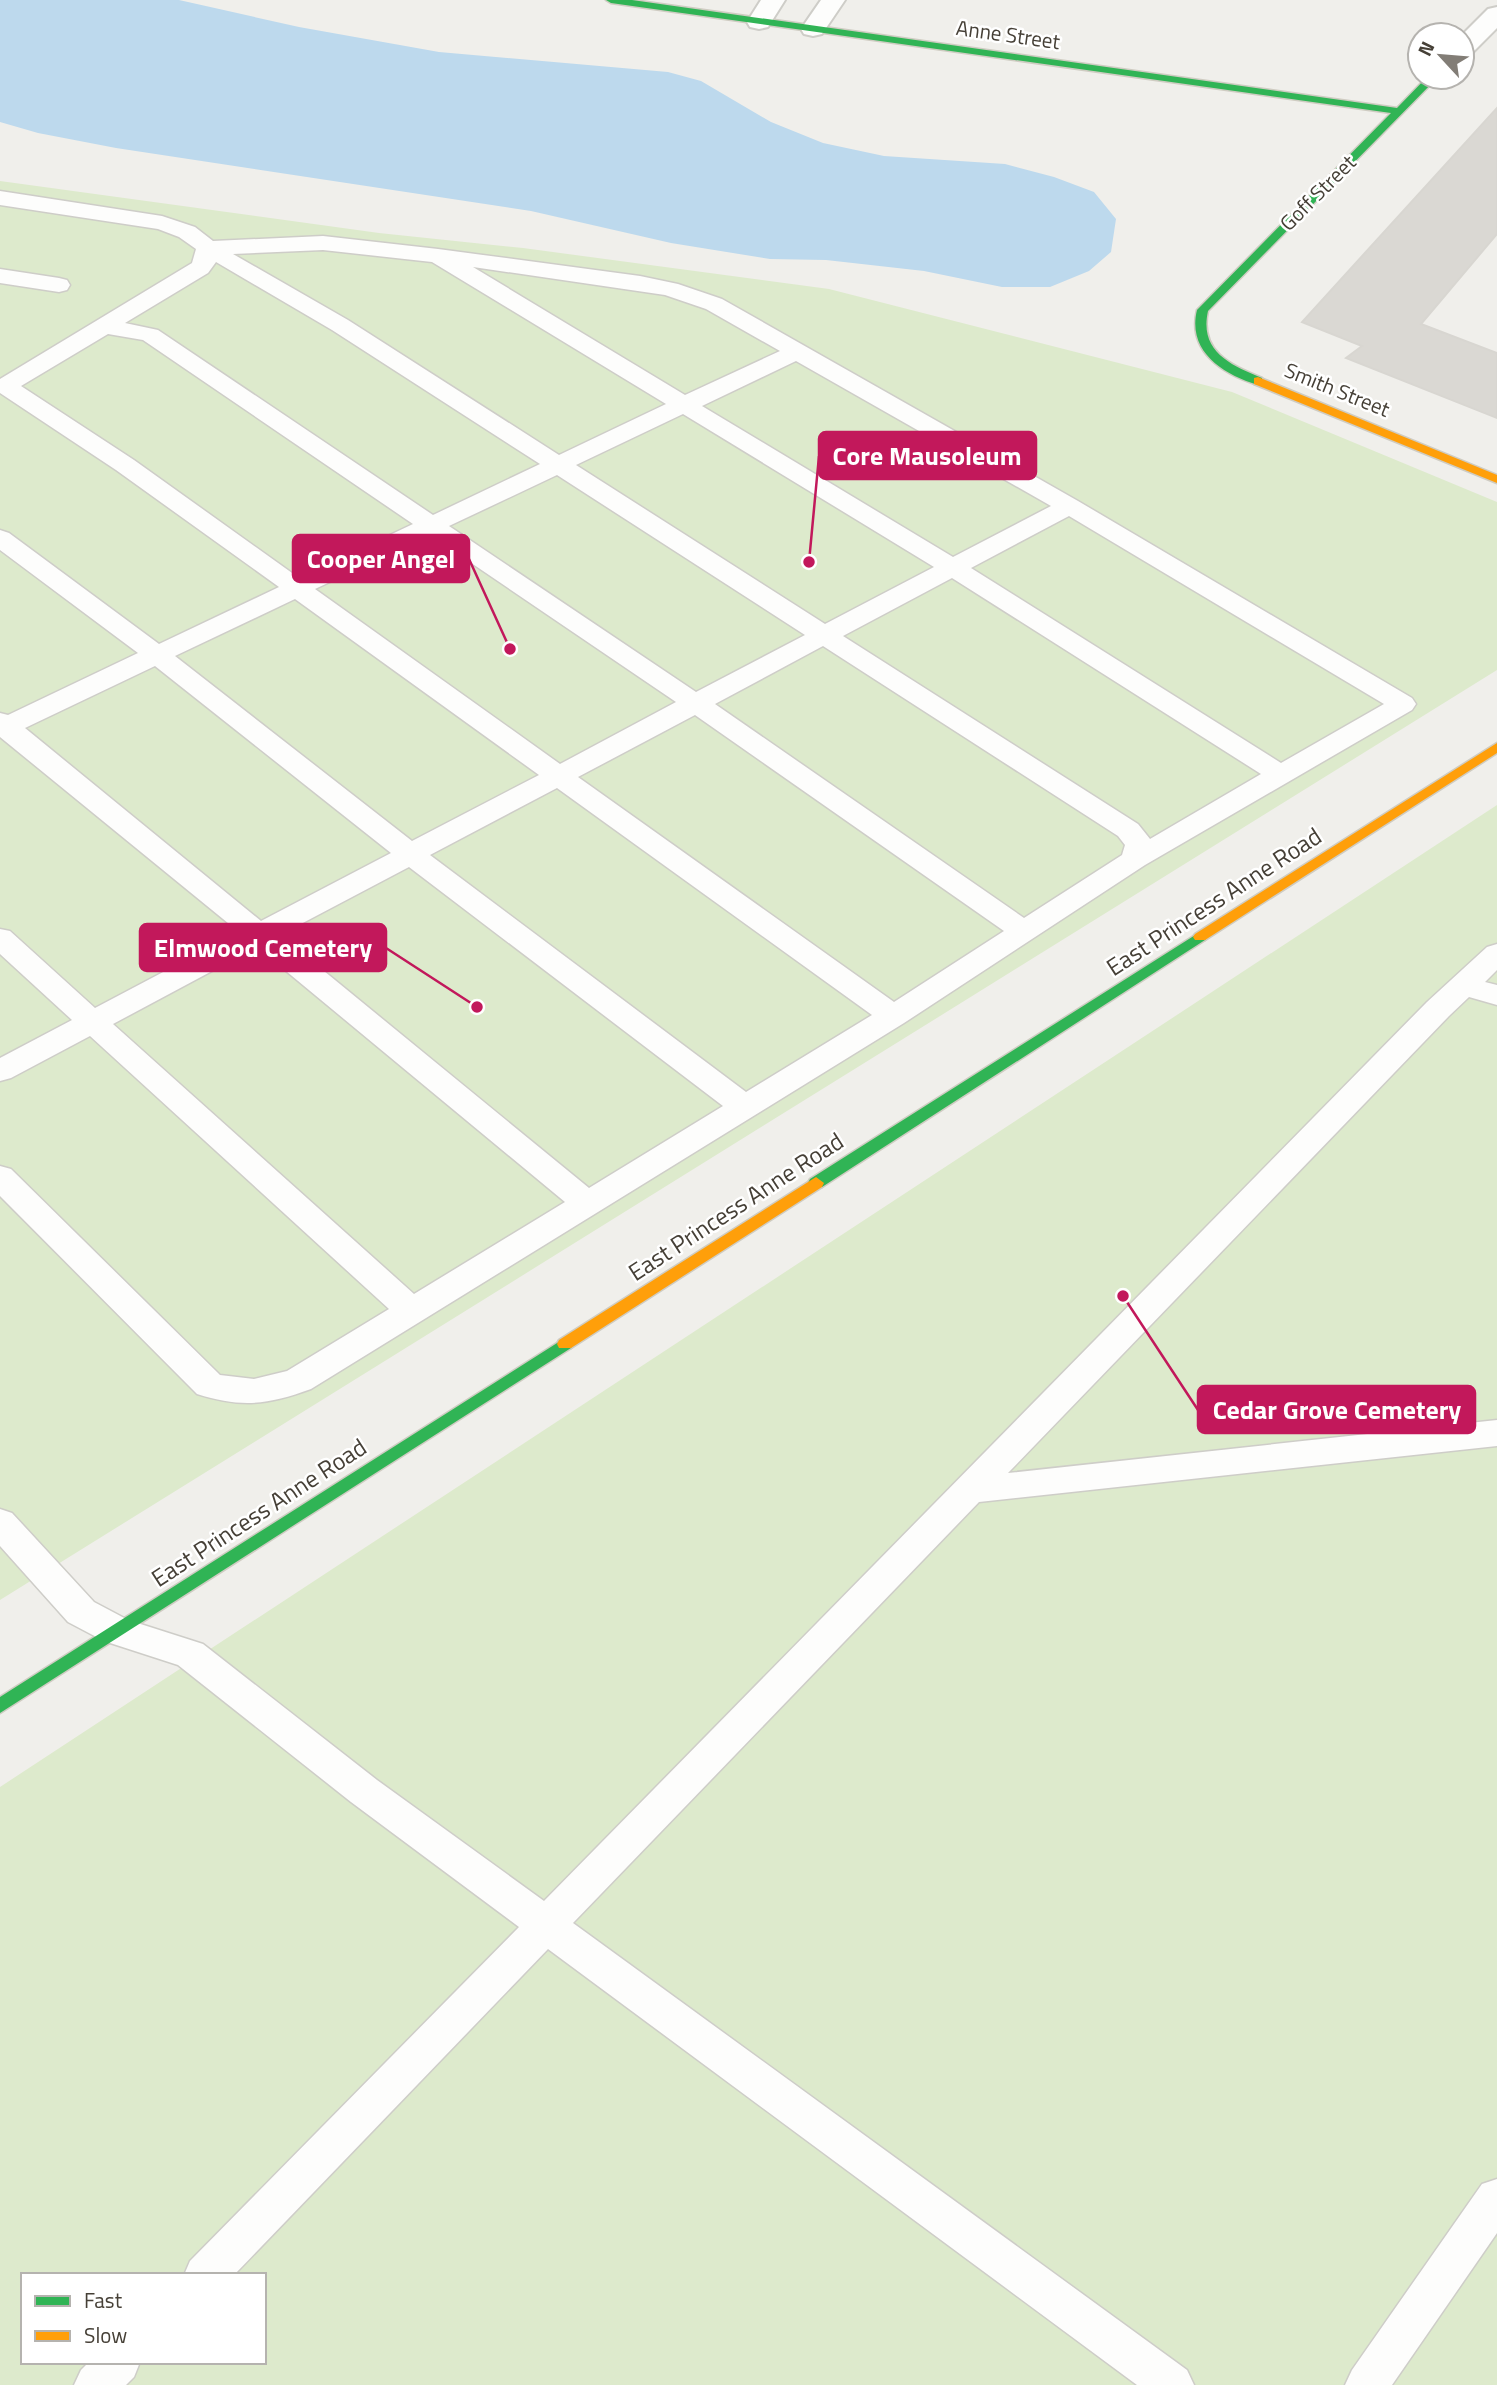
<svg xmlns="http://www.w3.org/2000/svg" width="1497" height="2385" font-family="'Titillium Web',sans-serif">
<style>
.green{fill:#ddeacc;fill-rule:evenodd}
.water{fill:#bdd9ed}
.building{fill:#dad8d3;stroke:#d8d6d1;stroke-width:2}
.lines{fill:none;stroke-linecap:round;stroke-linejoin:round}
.lane-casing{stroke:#cecdc8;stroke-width:3}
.street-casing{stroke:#cecdc8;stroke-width:4}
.fast-casing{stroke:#cfccc2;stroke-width:3}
.slow-casing{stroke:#cfccc2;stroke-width:3}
.lane{fill:#fdfdfc;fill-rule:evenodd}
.street{fill:#fdfdfc;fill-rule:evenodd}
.fast{fill:#30b455;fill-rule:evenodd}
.slow{fill:#ff9f0a;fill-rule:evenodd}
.labels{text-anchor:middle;stroke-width:5;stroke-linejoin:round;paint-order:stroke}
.far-street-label{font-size:21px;fill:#464037;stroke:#fff}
.street-label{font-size:24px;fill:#464037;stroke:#fff}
.leader{fill:none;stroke:#c2185b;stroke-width:2.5}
.callout-dot{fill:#c2185b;stroke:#fff;stroke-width:2.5}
.callout{fill:#c2185b;stroke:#c2185b;stroke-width:2.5}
.callout-label{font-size:26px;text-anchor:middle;font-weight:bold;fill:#fff}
</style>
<rect width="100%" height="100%" fill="#f0efeb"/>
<path class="green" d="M0,181L379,233L523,248L829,289L1232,392L1497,502V670L0,1600Z
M1497,805V2385H0V1787ZM23,2275H264V2362H23Z"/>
<path class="water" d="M0,0H179L299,27L439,52L668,72L701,81L771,122L823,143L884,156L1005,164L1054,177L1094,192L1116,219L1111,252L1089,271L1050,287H1002L924,271L826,260L770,259L671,243L531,211L116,148L38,133L0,122Z"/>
<path class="building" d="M1497,108V234L1421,324L1497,353V418L1346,358L1362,346L1302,322Z"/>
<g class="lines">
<g class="lane-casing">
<path id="lane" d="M0,191L162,216L195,227L213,241L323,236L438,249L640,276L678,284L722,299L1078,501L1412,698L1416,704L1412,710L1145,865L904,1023L311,1389C267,1405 242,1408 197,1394L0,1196V1166L11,1169L220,1375L254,1379L287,1371L389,1309L90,1036L11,1078L0,1081V1058L72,1020L0,954V929L10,931L95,1008L239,932L0,737V713L8,715L138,653L0,550V530L9,533L159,644L279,587L116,470L0,393V379L192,263L196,249L179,237L158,229L0,205ZM323,250L432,262L666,404L559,455L348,320L233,254ZM216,262L332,330L540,464L433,515L158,330L125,323L208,273ZM473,267L665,295L706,309L780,351L685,395ZM108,334L143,340L413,524L299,578L134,460L21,386ZM796,361L1051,506L953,557L702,406ZM683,414L934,567L825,624L576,465ZM557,475L805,635L696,692L449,526ZM1069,516L1384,704L1281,763L971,568ZM430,535L676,702L560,764L315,589ZM952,578L1261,774L1150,839L1138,824L843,636ZM295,599L539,775L412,841L175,656ZM823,646L1118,836L1125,845L1122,855L1024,918L715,704ZM155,666L391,853L261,921L25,728ZM695,715L1004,931L894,1002L578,777ZM557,788L872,1015L746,1092L430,855ZM409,867L723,1106L589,1188L280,935ZM257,947L565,1202L414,1294L113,1024Z
M0,269L59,278L67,280L70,285L67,290L59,292L0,283Z
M1497,944V970L1485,982L1497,985V1005L1469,997L1449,1016L1008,1473L1497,1420V1446L979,1502L573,1923L1187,2370L1194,2385H1137L548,1949L234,2275H184L190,2261L519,1927L351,1802L178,1665L104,1641L68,1622L0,1546V1509L12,1513L94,1602L128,1620L203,1644L377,1780L544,1901L1427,1002L1487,947Z
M1497,2179V2233L1392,2385H1345L1352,2370L1482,2184Z
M89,2362H140L134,2377L126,2385H74L81,2370Z"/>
</g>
<g class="street-casing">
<path id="street" d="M761,0H785L768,27L759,29L750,27L747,22Z
M821,0H845L822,34L813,36L804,34L801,29Z
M1497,7V28L1471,54L1462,56V35L1488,9Z"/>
</g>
<g class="fast-casing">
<path id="fast" d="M606,0H632L1397,108L1427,77H1438L1208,311C1199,351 1230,365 1262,378V384L1258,385C1222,374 1187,351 1197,310L1391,113L611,3Z
M1200,932L1205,934L1207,937L1205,940L822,1187H810L808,1183L810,1179Z
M565,1338L571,1340L573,1344L571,1348L0,1713V1697Z"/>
</g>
<g class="slow-casing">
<path id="slow" d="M1258,377L1497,475V483L1254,384V378Z
M1497,743V753L1205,940H1195L1193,937L1195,934Z
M816,1177L824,1183L822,1187L571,1348H559L557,1344L559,1340Z"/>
</g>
<use href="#lane" class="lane"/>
<use href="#street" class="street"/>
<use href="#fast" class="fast"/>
<use href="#slow" class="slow"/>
</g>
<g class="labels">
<g class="far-street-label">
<text transform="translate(1008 35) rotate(8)" y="7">Anne Street</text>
<text transform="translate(1318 193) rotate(-45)" y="7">Goff Street</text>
<text transform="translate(1337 390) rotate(22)" y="7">Smith Street</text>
</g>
<g class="street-label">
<text transform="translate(1214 902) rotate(-33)" y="8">East Princess Anne Road</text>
<text transform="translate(736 1207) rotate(-33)" y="8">East Princess Anne Road</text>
<text transform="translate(259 1513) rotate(-33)" y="8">East Princess Anne Road</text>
</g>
</g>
<path class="leader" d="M809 562L819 456M510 649L469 559M477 1007L386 948M1123 1296L1198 1410"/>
<g class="callout-dot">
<circle cx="809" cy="562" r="7"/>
<circle cx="510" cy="649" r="7"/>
<circle cx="477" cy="1007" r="7"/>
<circle cx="1123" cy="1296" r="7"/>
</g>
<g class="callout">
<rect x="819" y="432" width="217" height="47" rx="7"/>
<rect x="293" y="535" width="176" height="47" rx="7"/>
<rect x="140" y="924" width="246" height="47" rx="7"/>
<rect x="1198" y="1386" width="277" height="47" rx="7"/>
</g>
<g class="callout-label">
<text x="927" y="465">Core Mausoleum</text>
<text x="381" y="568">Cooper Angel</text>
<text x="263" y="957">Elmwood Cemetery</text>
<text x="1337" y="1419">Cedar Grove Cemetery</text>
</g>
<rect x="21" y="2273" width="245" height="91" fill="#ffffff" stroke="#b5b3af" stroke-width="2"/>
<rect x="35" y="2296" width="35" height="10" fill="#30b455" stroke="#b5b3af" stroke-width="2"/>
<text x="84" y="2308" font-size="21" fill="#464037">Fast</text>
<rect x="35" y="2331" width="35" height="10" fill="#ff9f0a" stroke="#b5b3af" stroke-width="2"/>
<text x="84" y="2343" font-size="21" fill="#464037">Slow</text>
<g transform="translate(1441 56) rotate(296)"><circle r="33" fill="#ffffff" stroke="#b5b3af" stroke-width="2"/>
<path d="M0-5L12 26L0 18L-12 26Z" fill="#827d76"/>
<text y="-10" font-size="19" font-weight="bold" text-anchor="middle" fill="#464037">N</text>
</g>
</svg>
